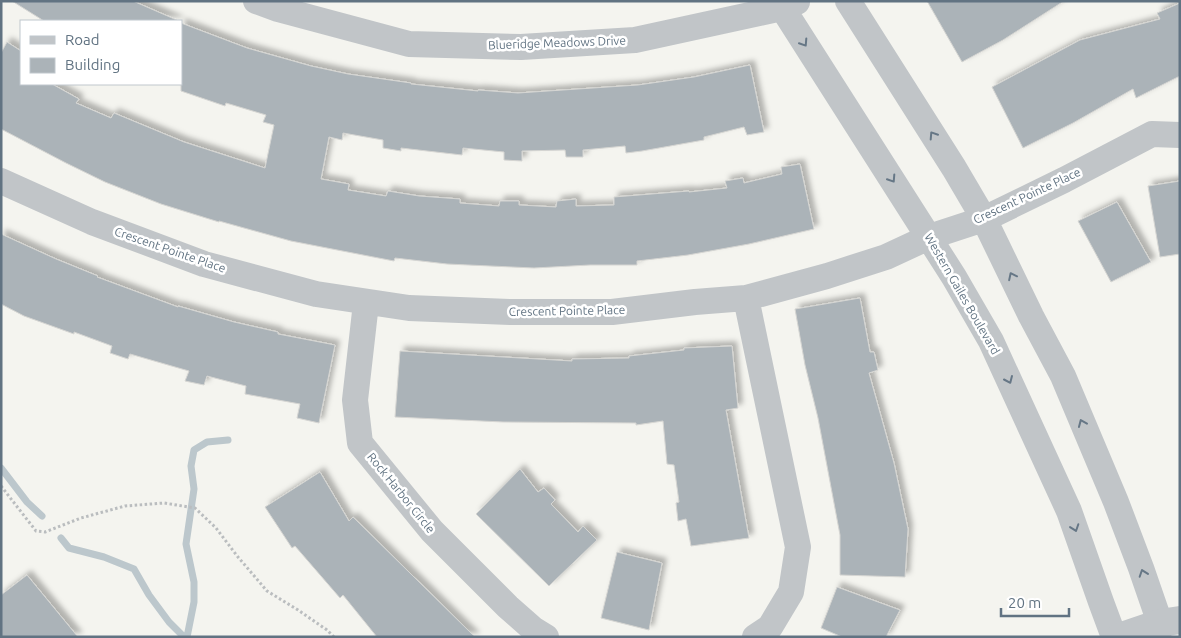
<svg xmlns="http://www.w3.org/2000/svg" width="1181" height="638" font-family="Ubuntu,sans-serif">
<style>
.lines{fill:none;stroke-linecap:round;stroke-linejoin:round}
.stream{stroke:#bcc7cc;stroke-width:7}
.building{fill:#abb3b8;stroke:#d5d5d2;filter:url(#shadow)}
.path{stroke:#babdbf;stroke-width:3;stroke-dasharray:2.5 2.5;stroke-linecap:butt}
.minor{stroke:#c1c5c8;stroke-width:26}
.tertiary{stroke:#c1c5c8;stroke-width:28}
.oneway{stroke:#667786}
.labels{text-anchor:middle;stroke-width:5;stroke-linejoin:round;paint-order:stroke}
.street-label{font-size:12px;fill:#617382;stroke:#fff}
</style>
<defs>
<filter id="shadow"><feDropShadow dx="4.5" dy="-4.5" stdDeviation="2.5" flood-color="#0004"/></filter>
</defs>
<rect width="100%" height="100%" fill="#f4f4ef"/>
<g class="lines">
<path class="stream" d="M1,468L27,502L42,516
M61,538L69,548L104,557L134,569L149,595L169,622L184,637
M187,637L194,602V582L186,544L194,489L191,466L194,450L207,442L228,440"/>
</g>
<path class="building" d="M12,1H133L179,21H44Z
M927,1H1064L1003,40L962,62Z
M1180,3V76L1136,98L1133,89L1073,123L1023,148L992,87L1080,40L1160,19L1157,13Z
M181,23L247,48L311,66L348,74L411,83V84L478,91V90L518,93L638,85L694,77L750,65L764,132L747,135L744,127L704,137V140L642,151L626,153L625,146L583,150V157H566L565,150L522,151V161L504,160V152L463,148L462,155L401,148V151L383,148V140L343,133L342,140L329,137L321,179L349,184L348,190L386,196L388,191L419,196L460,199V203L499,206L500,201H519V205L556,207L557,201L576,199V206L614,205V197L689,191V192L727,188L725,181L743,178L744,183L782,174L781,167L800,164L814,229L749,244L688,255L637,261V265H590L534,268L447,264L395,258L394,261L291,241L219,221V222L161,204L105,182L66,163L1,129V53L7,42L21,51V84H52L79,99L76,103L111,118L114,113L184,142L265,168L274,125L263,122L266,115L226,103L225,106L181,91Z
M1180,181V254L1160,257L1148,186Z
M1117,202L1151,262L1111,282L1078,221Z
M1,234L56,259L98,276L97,277L178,307V306L234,322L278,332V334L335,345L319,423L297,418L300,404L245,394L246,386L207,376L204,385L185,381L189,371L130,354L128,359L110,353L112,346L74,332V334L24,316L1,304Z
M860,298L870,352H874L878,370L869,373L894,463L908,529L905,577L840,575V535L818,418L805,365L795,309Z
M732,346L738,408L726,410L749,538L691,546L686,519L678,521L676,503L679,502L674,465L667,464L663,421L636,425V423L503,422L395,417L400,351L572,361V359L629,358V356L684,350V348Z
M520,469L538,492L544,488L555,500L551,504L578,532L583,526L597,540L549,586L476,514Z
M320,472L349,521L353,517L475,637H377L343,595L340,598L295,546L292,548L265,507Z
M617,552L662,563L649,630L601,618Z
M27,575L78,637H1V595Z
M837,587L900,610L886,637H842L821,628Z"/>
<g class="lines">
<path class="path" d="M1,486L36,531L45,532L81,518L125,506L164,503L195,508L216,528L238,557L267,591L298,610L327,630L334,637"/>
<path class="minor" d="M256,1L278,9L409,44L521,47L635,40L782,8L797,2
M778,1L954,277L991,341L1069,511L1101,602L1114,637
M848,1L954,168L984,219L1031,316L1063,376L1116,502L1141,568L1160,623L1158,637
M1,181L92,222L204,264L316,294L409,308L510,312H612L695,302L746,298L827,276L886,257L929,237L984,219L1064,180L1152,134L1180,135
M746,298L798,547L791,592L770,627L755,637
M366,303L355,400L360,443L432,531L508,607L533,629L546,637"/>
<path class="tertiary" d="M1119,637L1160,623L1180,620"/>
</g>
<defs><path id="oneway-chevron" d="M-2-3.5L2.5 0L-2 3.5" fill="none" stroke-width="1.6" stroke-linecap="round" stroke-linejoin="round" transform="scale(1.25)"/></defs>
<g class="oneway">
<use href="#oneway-chevron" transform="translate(804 43) rotate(57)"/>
<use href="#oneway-chevron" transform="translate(933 135) rotate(-123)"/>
<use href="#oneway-chevron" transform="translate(892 179) rotate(57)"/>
<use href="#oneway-chevron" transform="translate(1012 276) rotate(-116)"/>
<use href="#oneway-chevron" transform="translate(1009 380) rotate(66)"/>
<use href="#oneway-chevron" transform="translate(1082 423) rotate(-113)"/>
<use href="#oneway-chevron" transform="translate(1075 528) rotate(71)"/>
<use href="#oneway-chevron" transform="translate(1143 573) rotate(-109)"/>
</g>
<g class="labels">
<g class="street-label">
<text transform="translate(557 43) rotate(-2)" y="4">Blueridge Meadows Drive</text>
<text transform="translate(1027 196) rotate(-25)" y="4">Crescent Pointe Place</text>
<text transform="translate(170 250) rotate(19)" y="4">Crescent Pointe Place</text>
<text transform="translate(962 294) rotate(60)" y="4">Western Gailes Boulevard</text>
<text transform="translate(567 311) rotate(-1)" y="4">Crescent Pointe Place</text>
<text transform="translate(401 493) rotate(51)" y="4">Rock Harbor Circle</text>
</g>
</g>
<rect width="1181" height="638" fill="none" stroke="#617382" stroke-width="5"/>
<rect x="20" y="20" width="162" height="65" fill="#ffffff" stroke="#c0c7cd"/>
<rect x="30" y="36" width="25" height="8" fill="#c1c5c8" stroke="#c0c7cd"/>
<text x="65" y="45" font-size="15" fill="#617382">Road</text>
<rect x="30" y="58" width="25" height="15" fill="#abb3b8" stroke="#c0c7cd"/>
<text x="65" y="70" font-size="15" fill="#617382">Building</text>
<path d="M1001 608v8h68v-8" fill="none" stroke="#617382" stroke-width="2.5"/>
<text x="1008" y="608" font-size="15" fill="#617382" stroke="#ffffff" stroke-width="4" paint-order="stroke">20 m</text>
</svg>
